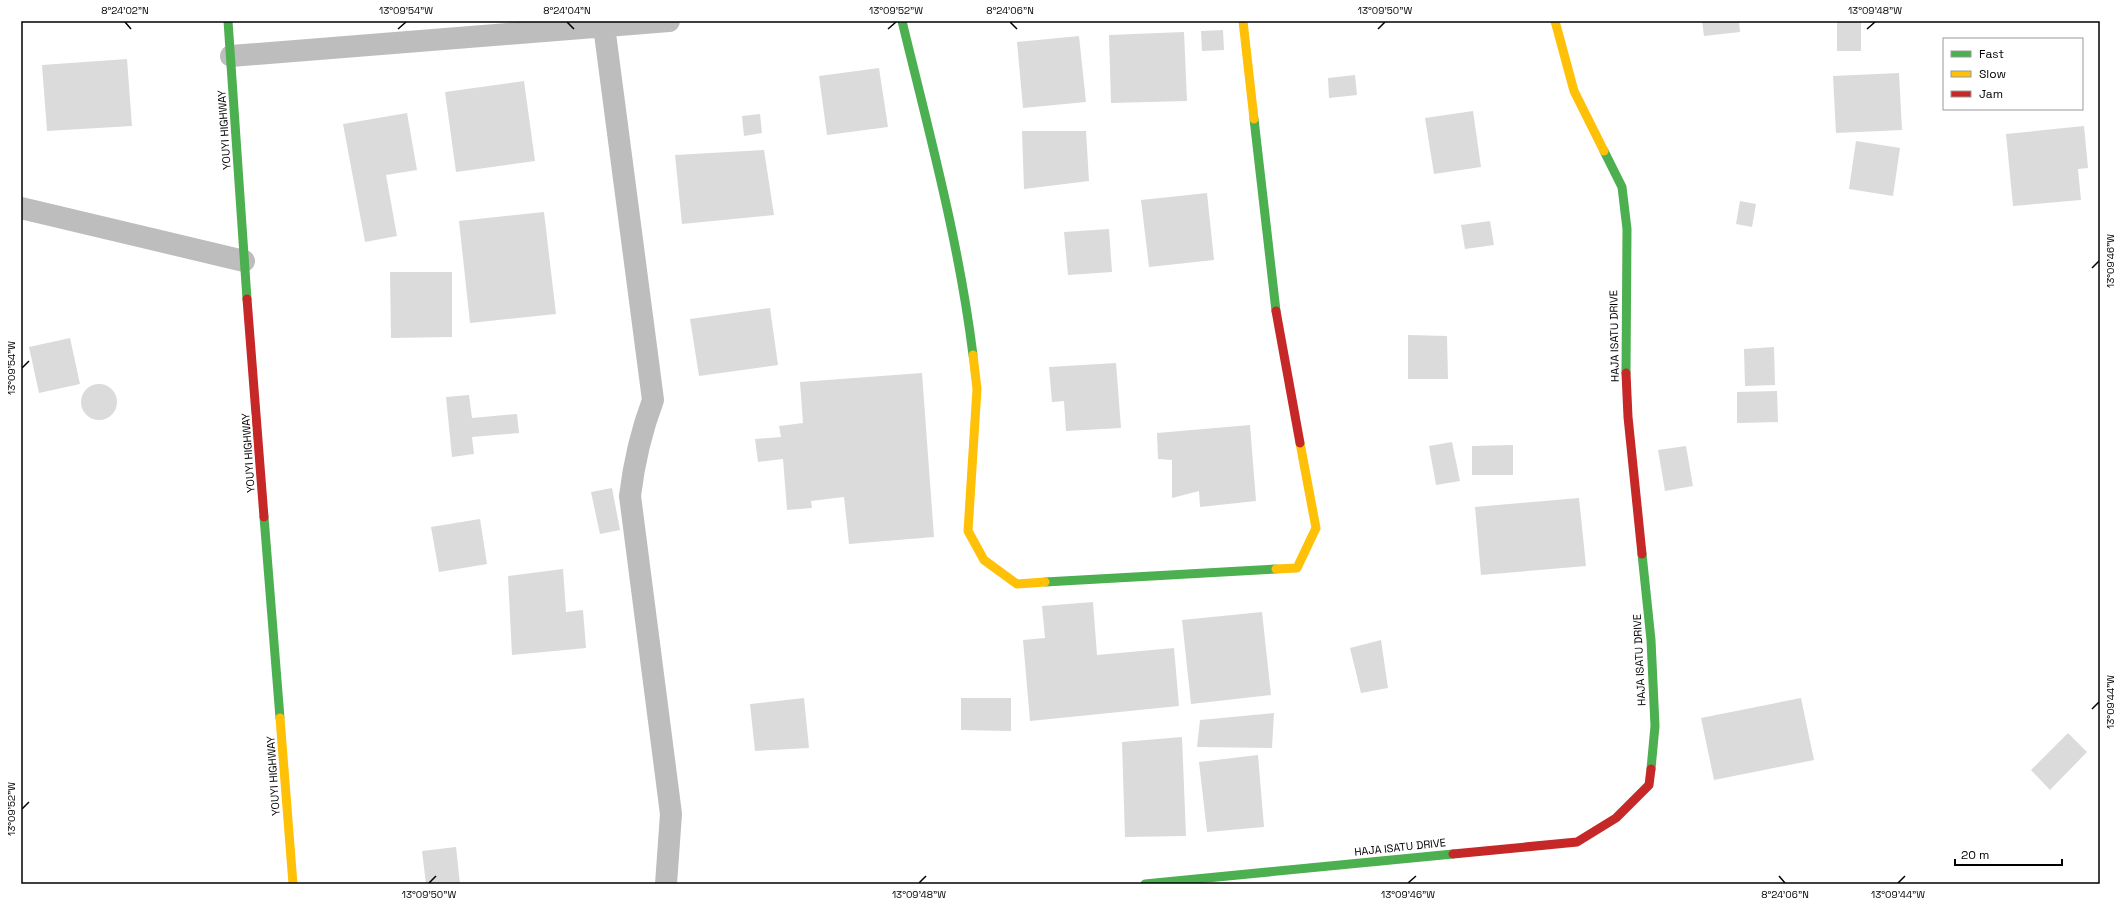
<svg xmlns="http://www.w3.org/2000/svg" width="2121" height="905" font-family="'Space Grotesk',sans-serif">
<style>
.building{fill:#dbdbdb}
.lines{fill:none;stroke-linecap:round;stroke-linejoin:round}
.street{stroke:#bdbdbd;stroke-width:22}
.fast{stroke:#4caf50;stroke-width:9}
.slow{stroke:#ffc107;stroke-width:9}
.jam{stroke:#c62828;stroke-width:9}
.ticks{fill:none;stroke:#000;stroke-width:1.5}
.labels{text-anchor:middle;stroke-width:4;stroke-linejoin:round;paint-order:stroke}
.street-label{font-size:11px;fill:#000;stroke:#fff}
.neatline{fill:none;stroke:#000;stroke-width:1.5}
.ticks-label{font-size:10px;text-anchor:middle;fill:#000}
</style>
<rect width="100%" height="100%" fill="#fff"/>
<path class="building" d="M1702,21H1739L1740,32L1704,36Z
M1837,21H1861V51H1837Z
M1223,30L1224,50L1202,51L1201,31Z
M1184,32L1187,101L1111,103L1109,35Z
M1079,36L1086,102L1023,108L1017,42Z
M127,59L132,126L47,131L42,65Z
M879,68L888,127L827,135L819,76Z
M1899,73L1902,130L1836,133L1833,76Z
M1355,75L1357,95L1329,98L1328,78Z
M524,81L535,161L456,172L445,92Z
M1473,111L1481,167L1434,174L1425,118Z
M407,113L417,170L386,175L397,236L365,242L343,124Z
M760,114L762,133L744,136L742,116Z
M2084,126L2088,168L2078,169L2081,200L2013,206L2006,134Z
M1022,131H1086L1089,181L1024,189Z
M1856,141L1900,148L1893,196L1849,189Z
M764,150L774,215L682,224L675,155Z
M1207,193L1214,260L1149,267L1141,200Z
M1740,201L1756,204L1752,227L1736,224Z
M544,212L556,314L470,323L459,221Z
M1490,221L1494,245L1465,249L1461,225Z
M1109,229L1112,272L1068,275L1064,232Z
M390,272H452V337L391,338Z
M770,308L778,365L699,376L690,319Z
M1408,335L1447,336L1448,379H1408Z
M70,338L80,384L39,393L29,347Z
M1774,347L1775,385L1745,386L1744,349Z
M1116,363L1121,428L1066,431L1064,401L1052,402L1049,367Z
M922,373L934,537L849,544L844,497L811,501L812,508L787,510L783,459L758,462L755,439L781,437L779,426L803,423L800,382Z
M81 402a18 18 0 1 1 36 0a18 18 0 1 1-36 0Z
M1777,391L1778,422L1737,423V392Z
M469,395L472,418L517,414L519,433L472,437L474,454L452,457L446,397Z
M1250,425L1256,501L1200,507L1199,491L1172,498V460L1158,459L1157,433Z
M1452,442L1460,481L1436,485L1429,446Z
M1513,445V475H1472V446Z
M1686,446L1693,486L1665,491L1658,450Z
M612,488L620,530L600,534L591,492Z
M1579,498L1586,566L1481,575L1475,507Z
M480,519L487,564L439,572L431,527Z
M563,569L566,612L583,610L586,648L512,655L508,576Z
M1093,602L1097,655L1174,648L1179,706L1030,721L1023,640L1045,638L1042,606Z
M1262,612L1271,695L1191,704L1182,620Z
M1381,640L1388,688L1361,693L1350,648Z
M804,698L809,748L755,751L750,704Z
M961,698H1011V731L961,730Z
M1801,698L1814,760L1714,780L1701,718Z
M1274,713L1272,748L1197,747L1200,720Z
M2068,733L2087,752L2050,790L2031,770Z
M1182,737L1186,836L1125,837L1122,742Z
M1258,755L1264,827L1207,832L1199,762Z
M456,847L460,884H426L422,851Z"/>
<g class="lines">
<path class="street" d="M604,26L653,400C641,432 634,462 630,496L671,814L666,884
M231,56L669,21
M21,208L244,261"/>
<path class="fast" d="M228,21L247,299
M902,21C929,132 959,242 973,355
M1254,119L1276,311
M1604,151L1622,187L1627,229L1626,373
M264,517L280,718
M1642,554L1651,640L1655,726L1651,769
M1045,582L1276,569
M1145,884L1453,854"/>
<path class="slow" d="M1243,21L1254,119
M1555,21L1574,91L1604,151
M973,355L977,389L968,531L984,560L1017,584L1045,582
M1276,569L1297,568L1316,528L1300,443
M280,718L293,884"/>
<path class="jam" d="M247,299L264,517
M1276,311L1300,443
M1626,373L1628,417L1642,554
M1453,854L1577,842L1616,818L1649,785L1651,769"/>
</g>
<path class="ticks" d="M125,22L131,29M567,22L574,29M1010,22L1017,29M398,29L406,22M888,29L896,22M1378,29L1385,22M1867,29L1875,22M2092,268L2099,261M22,368L29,361M2092,709L2099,702M22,809L29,802M1779,876L1785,883M429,883L436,876M919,883L926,876M1408,883L1416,876M1898,883L1905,876"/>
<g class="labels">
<g class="street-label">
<text transform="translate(224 130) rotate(-94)" y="4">YOUYI HIGHWAY</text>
<text transform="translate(1614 336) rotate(-91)" y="4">HAJA ISATU DRIVE</text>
<text transform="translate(248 453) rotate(-94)" y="4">YOUYI HIGHWAY</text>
<text transform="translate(1639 660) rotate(-93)" y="4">HAJA ISATU DRIVE</text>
<text transform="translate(273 776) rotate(-94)" y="4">YOUYI HIGHWAY</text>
<text transform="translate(1400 847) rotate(-6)" y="4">HAJA ISATU DRIVE</text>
</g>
</g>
<rect width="2121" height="905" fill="none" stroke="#ffffff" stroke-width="44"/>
<rect x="1943" y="38" width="140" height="72" fill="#ffffff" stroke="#999999"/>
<rect x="1951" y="51" width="20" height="6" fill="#4caf50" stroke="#999999"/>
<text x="1979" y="58" font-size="12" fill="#000000">Fast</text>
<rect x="1951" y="71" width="20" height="6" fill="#ffc107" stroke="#999999"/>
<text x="1979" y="78" font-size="12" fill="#000000">Slow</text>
<rect x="1951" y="91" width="20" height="6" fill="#c62828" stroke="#999999"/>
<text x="1979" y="98" font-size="12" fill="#000000">Jam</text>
<path d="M1955 859v6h107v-6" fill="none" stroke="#000000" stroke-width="2"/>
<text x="1961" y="859" font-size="12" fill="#000000" stroke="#ffffff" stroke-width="3" paint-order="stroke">20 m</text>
<rect x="22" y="22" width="2077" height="861" class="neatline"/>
<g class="ticks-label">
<text x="125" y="14">8°24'02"N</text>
<text x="406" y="14">13°09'54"W</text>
<text x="567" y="14">8°24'04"N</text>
<text x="896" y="14">13°09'52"W</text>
<text x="1010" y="14">8°24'06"N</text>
<text x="1385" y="14">13°09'50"W</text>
<text x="1875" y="14">13°09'48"W</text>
<text transform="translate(2110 261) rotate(-90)" y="4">13°09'46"W</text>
<text transform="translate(11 368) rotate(-90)" y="4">13°09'54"W</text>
<text transform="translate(2110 702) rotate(-90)" y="4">13°09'44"W</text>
<text transform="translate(11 809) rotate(-90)" y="4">13°09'52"W</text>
<text x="429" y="898">13°09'50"W</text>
<text x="919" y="898">13°09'48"W</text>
<text x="1408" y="898">13°09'46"W</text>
<text x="1785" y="898">8°24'06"N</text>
<text x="1898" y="898">13°09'44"W</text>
</g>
</svg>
